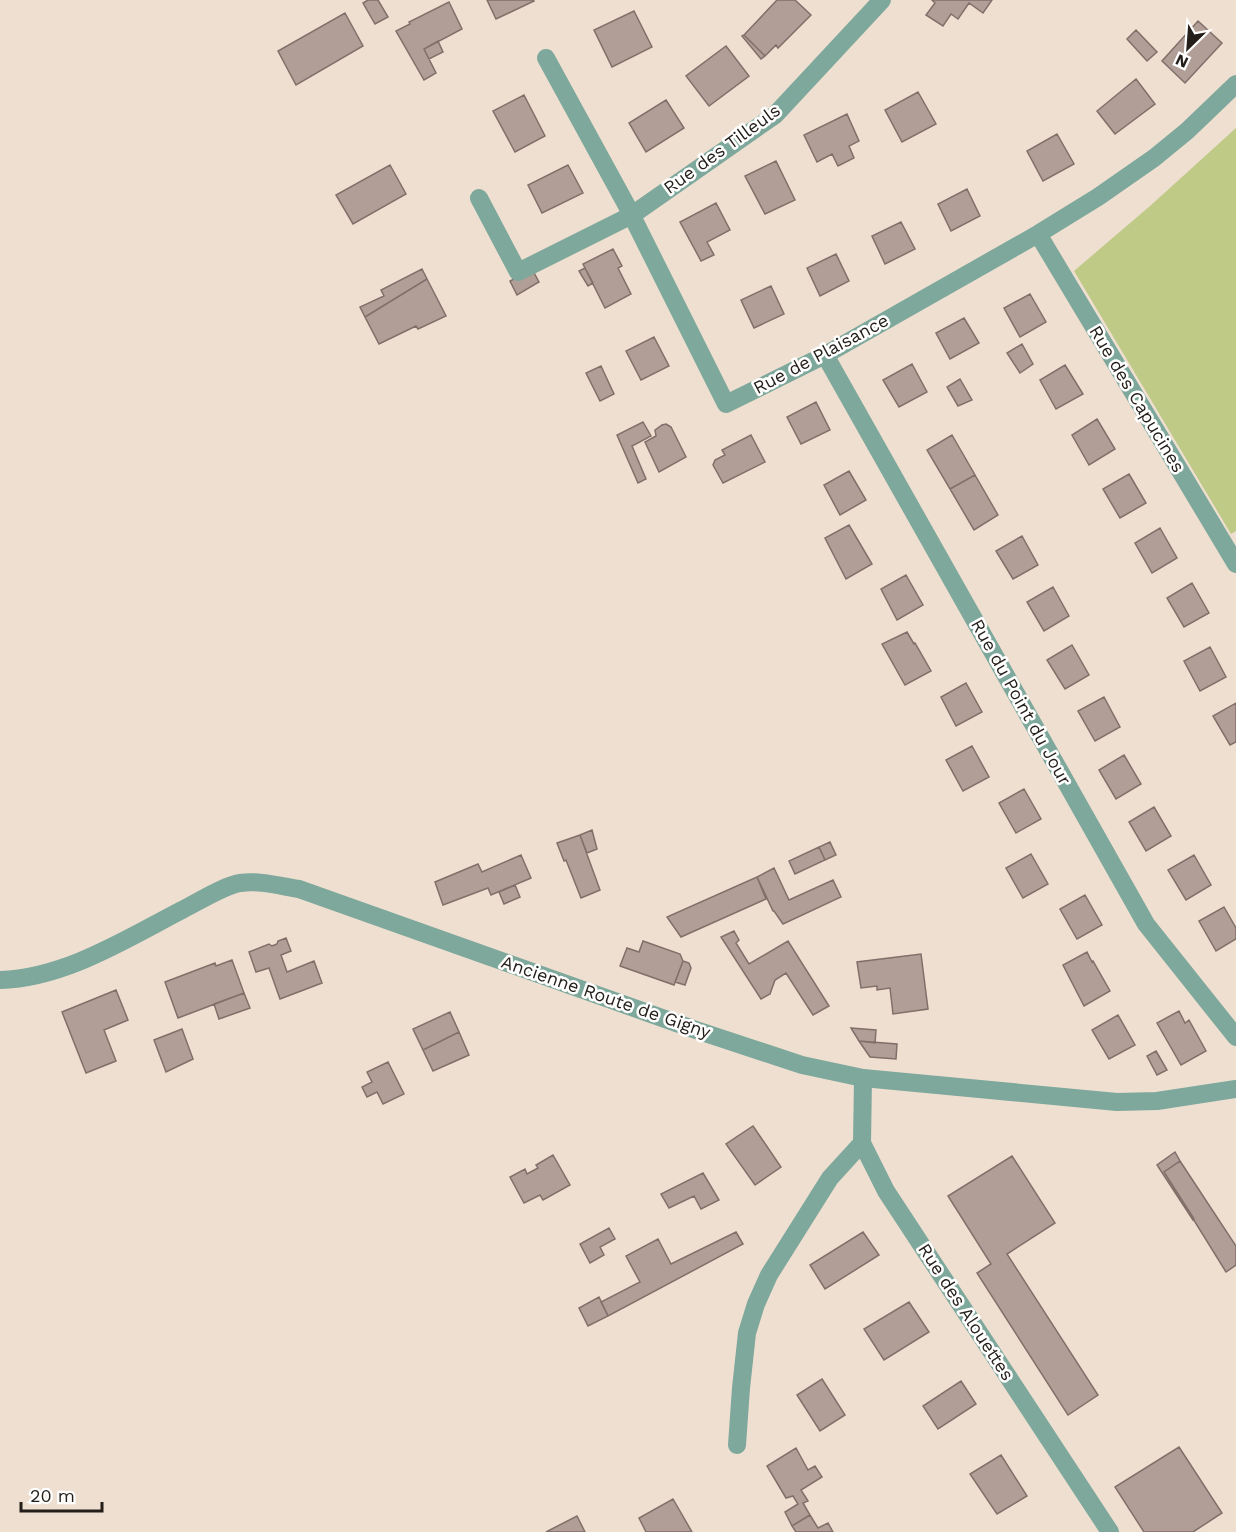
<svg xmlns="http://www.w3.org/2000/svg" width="1236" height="1532" font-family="'Work Sans',sans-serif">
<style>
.green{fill:#c0ca87}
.building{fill:#b19e97;stroke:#816f69;stroke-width:1.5}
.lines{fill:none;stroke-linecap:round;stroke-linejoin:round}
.minor{stroke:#7da89b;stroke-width:18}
.labels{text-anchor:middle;stroke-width:5;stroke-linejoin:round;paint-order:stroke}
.street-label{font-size:18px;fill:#231e19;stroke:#fff}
</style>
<rect width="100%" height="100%" fill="#eedfd1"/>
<path class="green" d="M1236,128V531L1231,534L1074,271L1150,206Z"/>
<path class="building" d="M368,0H378L388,17L375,24L363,3Z
M487,0H533L534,1L496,19Z
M777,0H795L811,15L778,48L776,45L765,56L744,35Z
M932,0H992L983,13L969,3L958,19L951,14L943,26L926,15L935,3Z
M449,2L462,29L424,49L436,73L424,80L396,31L410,24L409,22Z
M634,11L652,47L612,67L594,30Z
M345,13L363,46L296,85L278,51Z
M1198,21L1222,43L1185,83L1162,61Z
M1136,30L1157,52L1147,61L1127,39Z
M744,35L765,56L761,59L742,36Z
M438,41L443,52L429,59L424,49Z
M726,46L749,76L709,106L686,76Z
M1136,79L1155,104L1115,134L1097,111Z
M918,92L936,124L902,142L885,110Z
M524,95L545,136L515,152L493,111Z
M666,100L684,128L646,152L629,123Z
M847,114L859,141L849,146L854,158L838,166L832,154L817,162L804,135Z
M1057,134L1074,164L1043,181L1027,151Z
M776,161L795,200L765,214L745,176Z
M390,165L406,194L353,224L336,195Z
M568,165L583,193L542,213L528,185Z
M967,189L980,216L951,231L938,204Z
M716,203L730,230L707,242L714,255L701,261L680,222Z
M901,222L915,249L885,264L872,236Z
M613,249L622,266L618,268L631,294L605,308L583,264Z
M836,254L849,281L820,296L807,268Z
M585,268L593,283L588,286L579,271Z
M422,269L427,279L365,317L360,307L384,296L381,290Z
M532,269L539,282L517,295L510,281Z
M427,279L446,316L418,329L416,326L379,344L365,317Z
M771,286L784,314L754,328L741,300Z
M1030,294L1046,322L1020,337L1004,308Z
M964,318L979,343L950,359L936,333Z
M654,337L669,366L641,380L626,351Z
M1022,344L1033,364L1020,373L1007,353Z
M912,364L927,392L899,407L883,380Z
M1065,365L1083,394L1056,409L1040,380Z
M601,366L614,394L600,401L586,373Z
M960,379L972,400L958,406L947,387Z
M816,402L830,430L801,444L787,417Z
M1097,419L1115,449L1089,465L1072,435Z
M643,422L651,436L632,446L646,479L638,483L617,435Z
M666,424L671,427L686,457L659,472L645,442L656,436L655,430L662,425Z
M751,435L765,462L723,483L713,465L715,460L725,455L722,450Z
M952,435L975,475L950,489L927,450Z
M849,471L866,500L840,515L824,485Z
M1129,474L1146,503L1120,518L1103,489Z
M975,475L998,515L974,530L950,489Z
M849,525L872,564L846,579L825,538Z
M1160,528L1177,558L1152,573L1135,543Z
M1022,536L1038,565L1013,579L996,551Z
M906,575L923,605L897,620L881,589Z
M1192,583L1209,613L1184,627L1167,598Z
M1053,587L1069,616L1044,631L1027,602Z
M907,632L914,644L915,643L931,671L905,685L882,644Z
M1072,645L1089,675L1065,689L1047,660Z
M1210,647L1226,677L1200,691L1184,661Z
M966,683L982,712L956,726L941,697Z
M1104,697L1120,727L1095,741L1078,711Z
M1236,703V742L1230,745L1213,716Z
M972,746L989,777L963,791L946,760Z
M1124,755L1141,784L1116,799L1099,770Z
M1024,789L1041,819L1016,833L999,803Z
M1154,807L1171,836L1146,851L1129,822Z
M592,830L597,849L587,853L580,835Z
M580,835L600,890L581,898L566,860L564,861L557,843Z
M830,842L836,855L825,860L819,847Z
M819,847L825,860L795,874L789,861Z
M1031,854L1048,884L1023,898L1006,868Z
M521,855L531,878L491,895L488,888L443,905L435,882L478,864L482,872Z
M1194,855L1211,885L1186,900L1168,870Z
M774,868L789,900L833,880L841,897L783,924L774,911H773L757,877Z
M757,877L766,899L681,937L667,917Z
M515,885L520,897L504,904L499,892Z
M1085,895L1102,925L1077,939L1060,909Z
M1224,907L1236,928V939L1216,951L1199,921Z
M734,931L739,940L736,943L749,964L788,941L829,1006L813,1015L786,973L775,980L770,994L761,999L721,937Z
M286,938L291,951L281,955L287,972L314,961L322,983L280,999L269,968L256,972L249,952L269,944L272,946L277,944L278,941Z
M643,941L680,954L683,961L674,985L620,966L627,948L639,952Z
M1087,952L1092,962L1093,961L1110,991L1084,1006L1063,965Z
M921,954L928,1009L893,1014L890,988L877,990V986L861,988L857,962Z
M232,960L244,993L178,1018L165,982L215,963L216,966Z
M683,961L689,963L691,968L685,985L675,982Z
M116,990L128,1020L104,1030L116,1061L86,1073L62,1012Z
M244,993L250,1008L219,1019L214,1004Z
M1179,1011L1185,1023L1189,1020L1206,1051L1181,1065L1157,1023Z
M450,1012L459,1032L423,1050L413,1029Z
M1118,1015L1135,1045L1109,1059L1092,1030Z
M851,1028L876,1030L875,1043L859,1041Z
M182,1029L193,1059L166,1072L154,1040Z
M459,1032L469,1055L433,1071L423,1050Z
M859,1041L897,1044L896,1059L870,1057Z
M1156,1051L1167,1070L1157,1075L1147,1056Z
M388,1062L404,1094L383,1104L377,1092L367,1097L362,1087L372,1082L367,1072Z
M753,1126L781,1167L755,1185L726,1144Z
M1175,1152L1180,1161L1164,1172L1194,1219L1193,1220L1157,1165Z
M553,1155L570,1185L543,1200L540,1195L524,1203L510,1177L525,1169L527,1174L538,1168L536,1165Z
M1012,1156L1055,1223L1007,1254L1098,1395L1068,1415L977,1273L991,1264L948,1196Z
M1180,1161L1236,1246V1265L1226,1272L1164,1172Z
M703,1173L719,1200L701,1209L694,1196L669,1208L661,1194Z
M609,1228L615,1239L600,1247L604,1255L590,1263L580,1244Z
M736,1232L743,1244L608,1316L601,1302L640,1282L626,1256L658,1239L671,1264Z
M863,1232L879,1255L825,1289L810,1265Z
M599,1297L608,1316L588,1326L579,1308Z
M909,1302L929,1332L884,1360L864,1329Z
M822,1379L845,1415L820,1431L797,1395Z
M961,1381L976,1404L938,1429L923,1406Z
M1179,1447L1222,1513L1193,1532H1144L1115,1487Z
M796,1448L808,1470L815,1466L822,1477L801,1490L808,1501L803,1503L810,1515L792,1526L785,1512L798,1504L793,1496L786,1498L767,1466Z
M1001,1455L1027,1496L997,1514L970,1474Z
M673,1499L692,1532H646L639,1518Z
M810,1515L818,1528L828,1523L833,1532H796L792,1526Z
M577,1516L585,1532H546Z"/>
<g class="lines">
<path class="minor" d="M546,58L627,206L726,404L825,355L1038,234L1098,197L1154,158L1187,131L1236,84
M479,198L518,272L632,215L775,115L882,0
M1038,234L1236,564
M825,355L1146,924L1236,1037
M0,980C65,978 126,939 182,910C196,903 225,885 240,883C259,880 280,886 299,889L696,1030L802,1065L863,1078L1117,1102L1157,1101L1236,1089
M863,1078L862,1143L886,1191L1110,1532
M737,1445L741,1388L747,1333L756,1304L769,1275L830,1178L862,1143"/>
</g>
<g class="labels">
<g class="street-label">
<text transform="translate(722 149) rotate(-36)" y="6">Rue des Tilleuls</text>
<text transform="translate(821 354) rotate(-28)" y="6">Rue de Plaisance</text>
<text transform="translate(1137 399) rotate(59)" y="6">Rue des Capucines</text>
<text transform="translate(1021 702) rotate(61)" y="6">Rue du Point du Jour</text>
<text transform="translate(606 997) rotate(19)" y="6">Ancienne Route de Gigny</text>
<text transform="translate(966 1312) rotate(57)" y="6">Rue des Alouettes</text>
</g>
</g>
<g transform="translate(1188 48) rotate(205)" stroke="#ffffff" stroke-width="4.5" paint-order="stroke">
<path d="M0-4.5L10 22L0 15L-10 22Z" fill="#231e19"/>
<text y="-9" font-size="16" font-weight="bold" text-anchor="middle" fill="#231e19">N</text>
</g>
<path d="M21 1502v9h81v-9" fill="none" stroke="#231e19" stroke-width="3"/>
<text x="30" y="1502" font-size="18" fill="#231e19" stroke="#ffffff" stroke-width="4.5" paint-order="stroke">20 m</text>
</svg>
